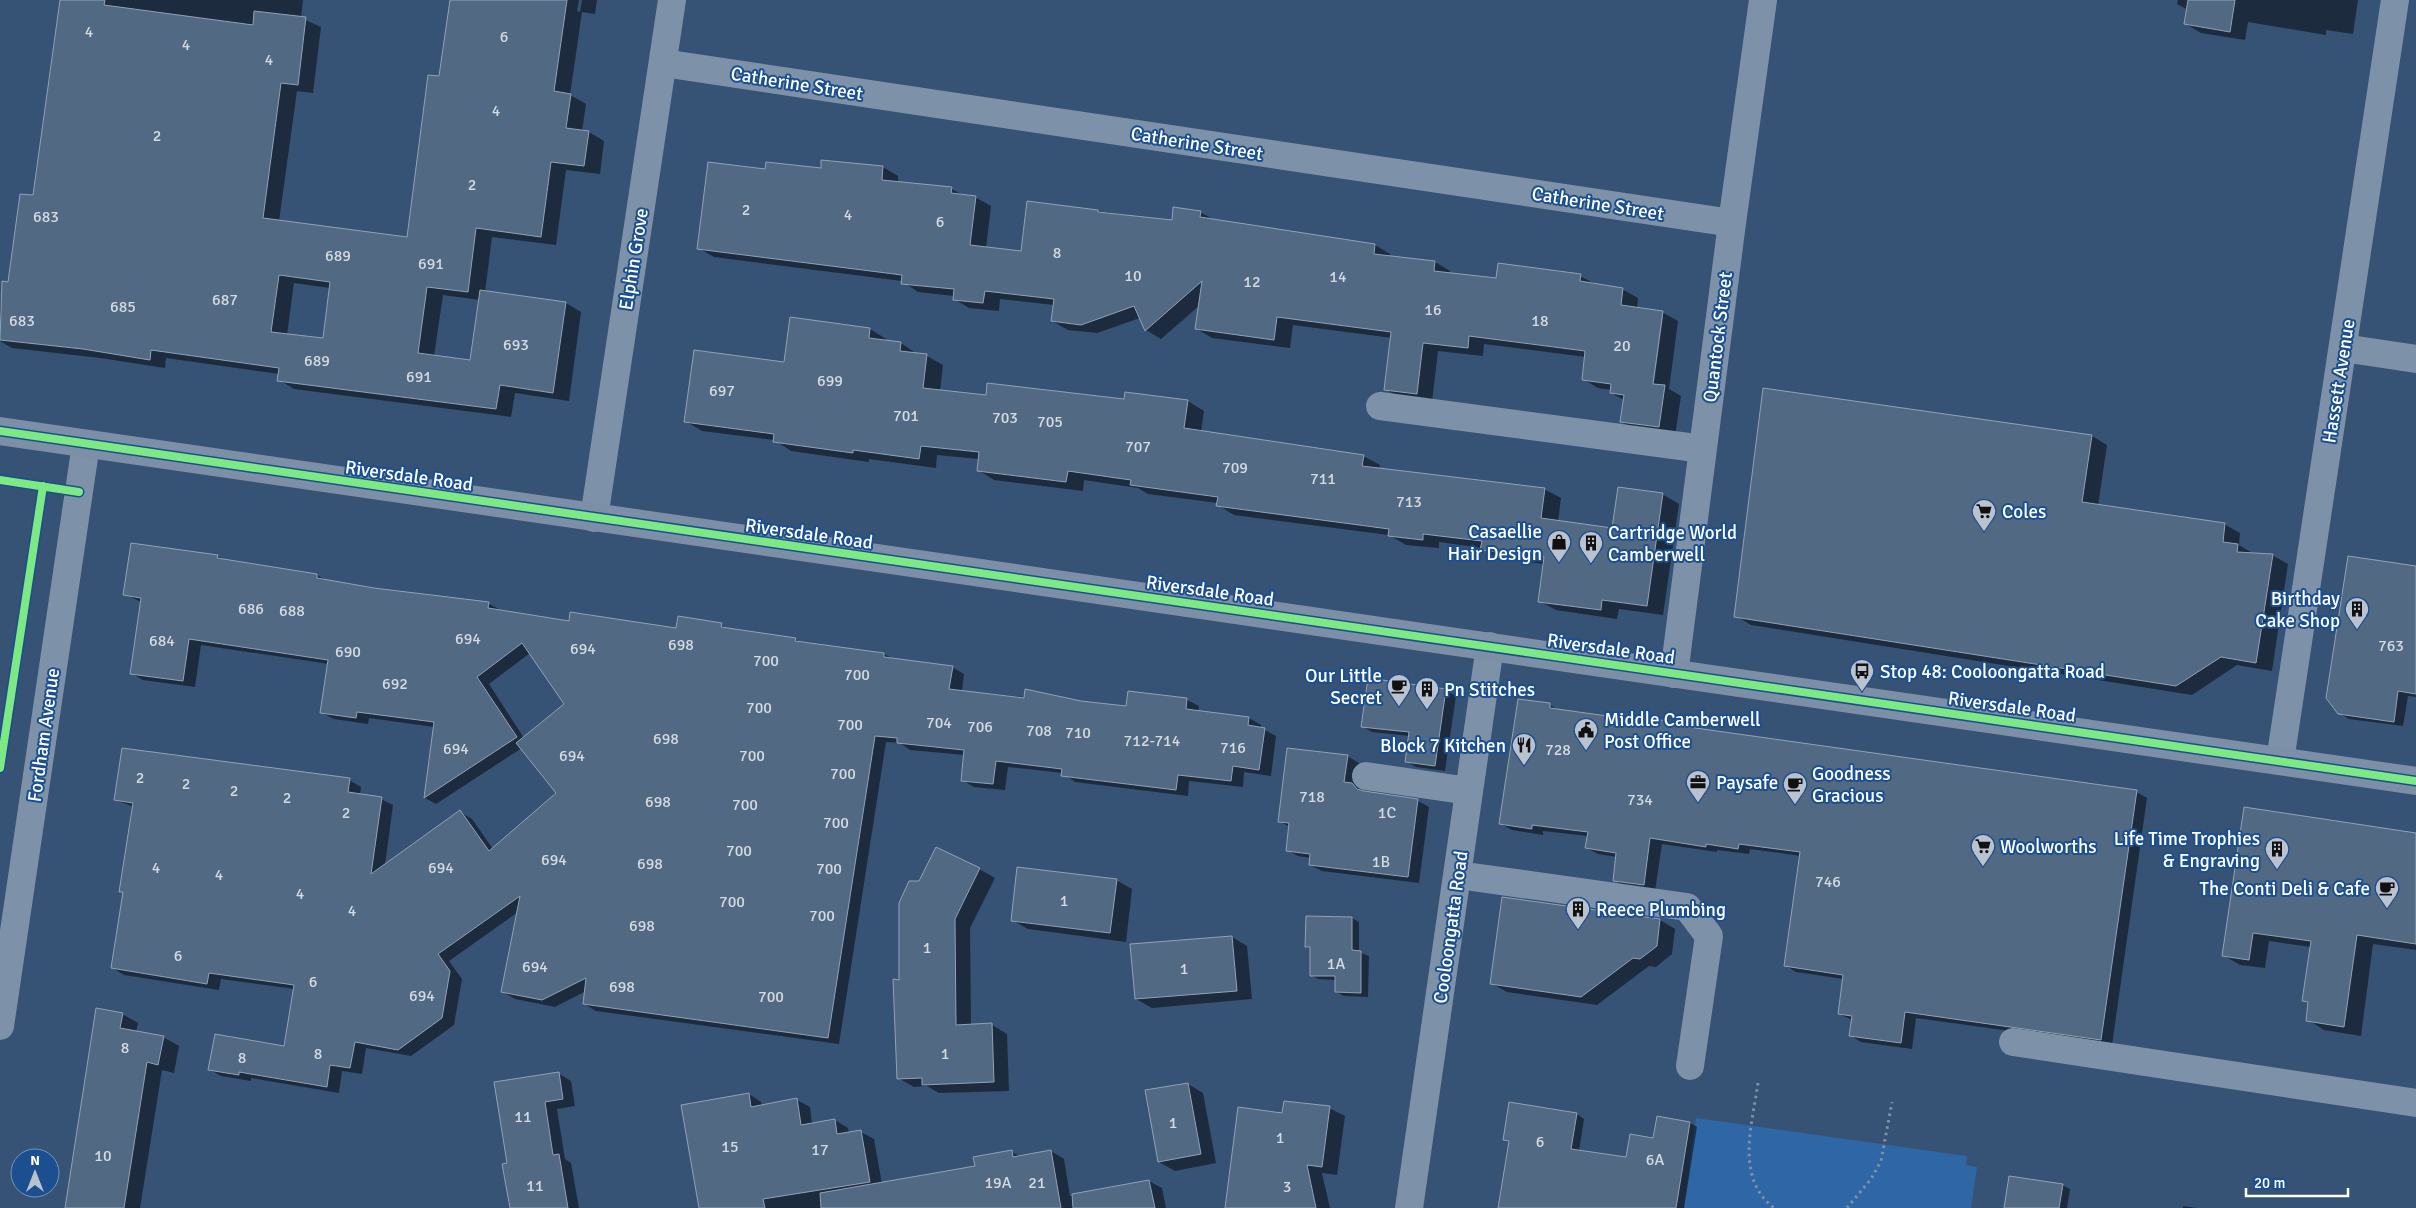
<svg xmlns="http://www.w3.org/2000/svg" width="2416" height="1208" font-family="Signika,sans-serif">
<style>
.green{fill:#2f66a5}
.shadow{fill:#0007;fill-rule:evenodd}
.building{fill:#526984;stroke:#92a2b6;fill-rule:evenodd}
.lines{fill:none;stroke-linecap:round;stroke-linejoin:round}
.path{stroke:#7d92a8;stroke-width:3;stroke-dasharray:2.5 4;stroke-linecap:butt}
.minor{stroke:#7d92a8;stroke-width:28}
.major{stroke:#7d8ea7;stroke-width:28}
.tram{stroke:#7e92a7;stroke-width:1}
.cycleway-casing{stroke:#1b4f8f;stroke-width:11}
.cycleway{stroke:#7ce984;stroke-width:8}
.labels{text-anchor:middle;stroke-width:4;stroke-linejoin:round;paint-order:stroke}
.number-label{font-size:16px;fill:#d4dae0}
.street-label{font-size:19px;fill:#fff;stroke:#1b4f8f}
.poi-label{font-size:19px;fill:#fff;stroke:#1b4f8f;text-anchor:start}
</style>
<rect width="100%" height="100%" fill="#365274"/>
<path class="green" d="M1696,1118L1967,1156L1966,1165L1977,1167L1971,1208H1684Z"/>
<path class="shadow" d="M60,0H303L301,18L321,27L313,93L297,91L279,221L408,238L440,77L451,0H579L577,11L580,12L582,0H597L595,14L582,12L570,95L586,104L582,131L589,132L604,141L600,174L566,170L556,245L492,237L485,292L566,303L581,312L569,401L515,393L511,417L294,389L279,380V374L166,358L165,368L100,358L12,348L0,341V311L3,283H9L33,197ZM294,283L330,288L324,340L287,335ZM443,295L480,300L471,362L434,356Z
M2178,0H2358L2353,34L2326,30V35L2248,22L2245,40L2201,33L2186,24L2188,10L2177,4Z
M883,167L898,176V183L952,189L964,196L975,197L991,206L986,248L1022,253L1097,211L1173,221L1200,212L1216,221L1375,245L1390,254V257L1435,262L1450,271V274L1497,279L1580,276L1597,285L1622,289L1638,298L1637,309L1662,312L1678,321L1669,389L1681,396L1675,436L1637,430L1621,422L1624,400L1611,393L1612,390L1598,388L1583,379L1586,357L1484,344L1483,356L1438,351L1432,402L1401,398L1385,389L1392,338L1293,325L1290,348L1212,338L1197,329L1200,305L1161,339L1146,330L1140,318L1097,333L1068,330L1052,321L1054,305L1000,299L999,311L969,308L954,299V296L918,292L902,281L714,257L698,248L766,170ZM1661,317H1663L1653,390H1651Z
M870,329L886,339V341L901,343L917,354L927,356L943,365L940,391L987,396L1188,401L1204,411L1201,432L1363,456L1380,465L1379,469L1544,489L1561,498L1558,522L1613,529L1662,494L1679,504L1663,615L1619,609L1617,619L1556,610L1539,601L1544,564L1498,558L1482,548L1439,542V548L1406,545L1389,535L1234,515L1218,505V503L1148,494L1138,488L1084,480L1083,491L994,480L978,470L979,459L937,455L936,468L869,459V462L791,451L774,440L702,431L685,421L785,364Z
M2092,436L2107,445L2098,506L2224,524L2240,533L2239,545L2254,554L2272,555L2288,564L2272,671L2237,665L2192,695L1751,625L1736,616Z
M217,556L225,560L317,575L328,581L489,604L501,610L570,622L677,629L721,625L730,630L795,639L802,643L884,654L894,659L952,667L964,674L962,691L1127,707L1187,700L1199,706L1198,711L1249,718L1261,725V728L1276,736L1271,776L1244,772L1243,787L1189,781L1188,796L1075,782L1063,773L1008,767L1005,790L974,787L962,780L965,755L910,750L900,743L886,742L839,1044L596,1011L584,1004L586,991L555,1007L515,999L503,992L518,912L449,961L462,979L454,1025L411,1056L366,1048L362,1074L342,1071L339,1093L251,1078V1081L221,1076L209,1069L285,1048L295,989L221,979L219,990L124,975L113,968L125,894L120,891L134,807L116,800L349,780L361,787L360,795L381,799L393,805L385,865L460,812L472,819L493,849L558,793L522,748L436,804L425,798L434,727L369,718L368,724L334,719L322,713L329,664L201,645L195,687L143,680L131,673L141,602L125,594ZM530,653L566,704L524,738L489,684Z
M2416,568V697L2408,696L2403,726L2349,719L2339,713Z
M1445,690L1456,696L1445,771L1416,767L1406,761L1409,736L1372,732L1362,726Z
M1550,705L1560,711L1637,721L1667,722L1674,727L2136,792L2147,798L2112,1045L1916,1018L1912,1049L1861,1042L1850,1035L1852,1020L1839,1014L1844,979L1796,972L1785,965L1801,856L1750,849L1749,854L1717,850V852L1662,844L1655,891L1625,887L1614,880L1617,857L1598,854L1587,848L1588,836L1543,831V835L1512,830L1501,824Z
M1347,756L1359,763L1356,786L1365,793L1418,801L1429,807L1419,883L1322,871L1310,865L1311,858L1298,856L1287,850L1290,827L1279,821Z
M2245,808L2416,834V950L2373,944L2361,1036L2324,1030L2308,1020L2310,1004L2304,1000L2311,947L2269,941L2265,968L2240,965L2223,955Z
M979,869L995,878L970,928L971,1025H992L1007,1034L1009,1091L939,1093L927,1086L914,1087L898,1078L900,982L920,883Z
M1116,880L1132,889L1126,942L1028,929L1012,920Z
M1503,898L1660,920L1675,929L1672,954L1656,967L1649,966L1597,1005L1507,992L1491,983Z
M1352,918L1359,922V952L1369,956L1368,997L1344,996L1336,992V980L1318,979L1311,975V949L1306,947Z
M1232,937L1247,946L1252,999L1152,1008L1136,999Z
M122,1014L138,1023L136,1032L163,1037L179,1046L174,1073L162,1070L140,1208H66Z
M558,1073L571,1081L575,1106L557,1109L565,1159L571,1163L579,1208H511L508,1164Z
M1188,1084L1203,1093L1216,1163L1175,1171L1159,1162Z
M749,1094L761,1102L762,1106L797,1100L810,1107L812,1124L835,1120L848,1128L849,1134L861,1132L874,1139L882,1184L976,1167L1012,1152L1021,1157L1051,1151L1064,1159L1070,1196L1149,1181L1162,1188L1166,1208H700Z
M1329,1108L1345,1116L1337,1175L1322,1173L1330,1208H1226L1283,1114Z
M1577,1114L1584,1119L1579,1151L1627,1158L1654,1139L1658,1117L1690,1123L1697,1127L1684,1208H1499L1510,1143L1504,1139Z
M2062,1185L2070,1189L2067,1208H2006Z
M2183,1206L2197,1208H2183Z"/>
<path class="building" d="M60,0H105L104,5L253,25L254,11L306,17L298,85L281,83L263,218L407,237L428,75L439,76L450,0H567L554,91L571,94L566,128L589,131L584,166L551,162L541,237L476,228L468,292L427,287L418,353L470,360L480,290L566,302L553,393L500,385L496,409L277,381L279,368L151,350L150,360L83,349L0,340L2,281L8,282L20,194L33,195ZM279,275L330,282L323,338L271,332Z
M2188,0H2235L2230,32L2184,24Z
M821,160L883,166L882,180L952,187L951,193L976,196L970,245L1021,251L1027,201L1098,210V212L1172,220L1173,207L1201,211L1200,217L1375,244L1374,254L1435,261L1434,271L1496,278L1498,263L1581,274L1580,281L1623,288L1621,305L1663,311L1653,384L1665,385L1659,427L1620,422L1624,395L1610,393L1611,384L1582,380L1585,351L1469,336L1468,348L1423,343L1417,394L1384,390L1391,332L1277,317L1274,340L1195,329L1202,281L1145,331L1134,306L1081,325L1051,321L1054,299L985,291L983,303L953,300L954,289L901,284L902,275L697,249L708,162L765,169L766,162L821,168Z
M790,317L870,328L869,338L901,342L900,351L927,354L923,388L986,395L987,383L1124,399L1125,392L1188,400L1184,428L1364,455L1362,466L1545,488L1541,518L1612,528L1618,487L1663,493L1647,606L1602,600L1601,610L1538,602L1544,557L1480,550L1482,541L1423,534V540L1388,536L1389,529L1216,506L1218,497L1130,485L1131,480L1068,471L1066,482L977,471L979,452L921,446L919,459L853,450V453L773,442L774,434L684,422L694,350L784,362Z
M1763,388L2092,435L2082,502L2225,523L2223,542L2238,544L2237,552L2273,554L2256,663L2221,657L2176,686L1734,617Z
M131,543L218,555L217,558L317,574V578L374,588L489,602L488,608L569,621L570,612L676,628L678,616L722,623L721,627L796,638L795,641L884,653V657L953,666L949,689L1024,698L1025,689L1081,701L1126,706L1128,691L1187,698L1186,709L1249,717L1248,725L1265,728L1259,770L1233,766L1231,781L1178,775L1176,790L1061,776L1062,769L996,761L993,784L961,781L964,750L897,743V738L875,736L828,1038L583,1004L586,978L542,1000L501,992L520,896L438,954L450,971L442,1018L398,1050L355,1042L350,1068L330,1065L327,1087L239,1072V1075L208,1070L215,1034L284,1046L294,985L209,973L207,984L111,968L123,892H119L133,803L114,800L122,748L350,778L348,792L382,797L371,874L460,810L489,851L556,793L516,743L564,704L522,643L477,677L517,737L424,798L434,722L357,712L356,718L320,713L328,660L189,639L183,681L130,674L141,598L123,595Z
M2348,556L2416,566V694L2398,691L2394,722L2338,714L2326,698Z
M1368,678L1446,689L1435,766L1405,762L1409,732L1361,727Z
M1518,699L1550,703V708L1636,720V717L1668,721L1667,724L2137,790L2101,1040L1905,1012L1901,1043L1849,1036L1852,1016L1838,1014L1843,975L1784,966L1800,852L1739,844L1738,849L1706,844V847L1650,838L1644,885L1613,881L1616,853L1585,848L1588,832L1532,825V829L1499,824Z
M1287,748L1348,755L1344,782L1352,783L1357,789L1364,791L1418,799L1408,877L1309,865L1310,854L1286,851L1289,823L1278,822Z
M2244,807L2416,833V944L2357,935L2344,1027L2306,1021L2308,1002L2302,1001L2311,941L2253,933L2249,960L2222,956Z
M936,847L980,868L955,919L956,1025L992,1023L994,1082L922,1085V1078L897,1079L893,979L899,980V903L909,881H919Z
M1017,867L1117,879L1110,933L1011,921Z
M1502,897L1660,919L1657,946L1640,959L1633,958L1581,997L1490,984Z
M1306,916L1352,917V950L1361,951V993L1335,992V976H1310V947H1305Z
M1232,936L1237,991L1135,999L1130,944Z
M96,1008L123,1013L120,1028L164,1036L158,1065L147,1062L124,1208H65Z
M559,1072L563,1099L545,1102L553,1155L559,1154L568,1208H510L502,1164L507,1163L494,1082Z
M1188,1083L1201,1154L1158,1162L1145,1090Z
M749,1093L751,1107L797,1098L801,1125L835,1119L837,1134L861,1130L870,1182L763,1199L765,1208H699L681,1105Z
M1284,1101L1330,1106L1322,1167L1307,1165L1316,1208H1225L1238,1107L1282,1113Z
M1509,1102L1577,1113L1571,1149L1626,1157L1630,1134L1653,1138L1657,1116L1690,1122L1676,1208H1498L1509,1141L1503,1140Z
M1012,1150L1013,1157L1051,1150L1061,1208H821L820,1193L975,1166L973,1157Z
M2009,1176L2063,1184L2059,1208H2004Z
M1149,1180L1155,1208H1073L1072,1194Z"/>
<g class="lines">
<path class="path" d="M1758,1083C1752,1125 1735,1178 1774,1208
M1847,1208L1871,1179L1881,1161L1892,1102"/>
<path class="minor" d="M663,63L1732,223
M2343,348L2416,359
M1380,406L1703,449
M594,518L672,0
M1674,674L1732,223L1763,0
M2280,761L2395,0
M1366,776L1469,791
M1458,875L1687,907L1709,936L1690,1066
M0,1026L86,444
M2013,1042L2416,1103
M1409,1208L1490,646"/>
<path class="major" d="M0,431L2416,781"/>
<path class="tram" d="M0,422L2416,772
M0,439L2416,789"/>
<g class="cycleway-casing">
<path id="cycleway" d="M0,431L2416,781
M0,480L79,492
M0,768L43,486"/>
</g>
<use href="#cycleway" class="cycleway"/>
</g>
<defs>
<g id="supermarket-pin" transform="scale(1.25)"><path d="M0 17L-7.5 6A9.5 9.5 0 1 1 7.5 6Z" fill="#b9c2ce" stroke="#1b4f8f"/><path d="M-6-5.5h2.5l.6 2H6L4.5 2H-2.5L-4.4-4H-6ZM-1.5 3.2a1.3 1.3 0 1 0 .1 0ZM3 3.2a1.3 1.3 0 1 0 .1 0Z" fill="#111"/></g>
<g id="shop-pin" transform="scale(1.25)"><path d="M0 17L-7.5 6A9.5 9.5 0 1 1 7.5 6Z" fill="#b9c2ce" stroke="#1b4f8f"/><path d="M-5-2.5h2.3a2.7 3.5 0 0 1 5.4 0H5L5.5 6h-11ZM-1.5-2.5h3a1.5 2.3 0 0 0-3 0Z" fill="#111"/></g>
<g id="building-pin" transform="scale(1.25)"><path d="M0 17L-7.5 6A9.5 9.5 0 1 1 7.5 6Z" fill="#b9c2ce" stroke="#1b4f8f"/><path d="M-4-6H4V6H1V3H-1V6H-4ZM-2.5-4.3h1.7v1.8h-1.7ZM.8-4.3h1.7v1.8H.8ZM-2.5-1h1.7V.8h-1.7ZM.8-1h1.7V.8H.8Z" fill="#111"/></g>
<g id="bus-pin" transform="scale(1.25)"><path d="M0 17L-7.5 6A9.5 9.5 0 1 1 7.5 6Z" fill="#b9c2ce" stroke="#1b4f8f"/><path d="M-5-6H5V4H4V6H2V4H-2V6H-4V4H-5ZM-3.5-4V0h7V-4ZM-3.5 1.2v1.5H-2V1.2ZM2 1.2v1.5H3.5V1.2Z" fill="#111"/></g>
<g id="cafe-pin" transform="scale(1.25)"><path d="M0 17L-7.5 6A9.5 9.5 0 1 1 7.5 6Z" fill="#b9c2ce" stroke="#1b4f8f"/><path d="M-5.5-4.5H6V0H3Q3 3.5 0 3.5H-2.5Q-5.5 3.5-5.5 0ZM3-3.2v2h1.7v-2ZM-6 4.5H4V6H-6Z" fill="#111"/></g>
<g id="civic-pin" transform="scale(1.25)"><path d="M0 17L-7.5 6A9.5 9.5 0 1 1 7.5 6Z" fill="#b9c2ce" stroke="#1b4f8f"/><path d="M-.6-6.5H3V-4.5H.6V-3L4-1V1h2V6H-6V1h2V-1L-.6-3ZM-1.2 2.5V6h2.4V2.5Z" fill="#111"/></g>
<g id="restaurant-pin" transform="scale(1.25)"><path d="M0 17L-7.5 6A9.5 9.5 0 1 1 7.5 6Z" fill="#b9c2ce" stroke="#1b4f8f"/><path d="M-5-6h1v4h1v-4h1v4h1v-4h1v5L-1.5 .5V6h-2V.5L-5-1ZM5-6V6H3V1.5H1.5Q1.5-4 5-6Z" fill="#111"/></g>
<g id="office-pin" transform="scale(1.25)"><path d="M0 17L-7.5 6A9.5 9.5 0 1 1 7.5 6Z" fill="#b9c2ce" stroke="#1b4f8f"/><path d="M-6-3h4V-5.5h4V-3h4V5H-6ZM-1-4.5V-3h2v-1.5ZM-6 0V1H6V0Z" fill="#111"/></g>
</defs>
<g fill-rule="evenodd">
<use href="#supermarket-pin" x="1984" y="511"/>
<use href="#shop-pin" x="1559" y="542"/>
<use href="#building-pin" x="1591" y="543"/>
<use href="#building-pin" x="2357" y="609"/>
<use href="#bus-pin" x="1862" y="671"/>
<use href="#cafe-pin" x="1399" y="686"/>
<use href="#building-pin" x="1427" y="689"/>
<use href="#civic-pin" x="1586" y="730"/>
<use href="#restaurant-pin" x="1524" y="745"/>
<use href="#office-pin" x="1698" y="782"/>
<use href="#cafe-pin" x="1795" y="784"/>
<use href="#supermarket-pin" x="1983" y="846"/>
<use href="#building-pin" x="2277" y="849"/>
<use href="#cafe-pin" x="2387" y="888"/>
<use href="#building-pin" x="1578" y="909"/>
</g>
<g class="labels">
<g class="number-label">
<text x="89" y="37">4</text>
<text x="504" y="42">6</text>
<text x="186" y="50">4</text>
<text x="269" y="65">4</text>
<text x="496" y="116">4</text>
<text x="157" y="141">2</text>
<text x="472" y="190">2</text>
<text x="746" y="215">2</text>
<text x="848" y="220">4</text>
<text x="46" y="222">683</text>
<text x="940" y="227">6</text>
<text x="1057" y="258">8</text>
<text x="338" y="261">689</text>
<text x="431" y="269">691</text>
<text x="1133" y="281">10</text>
<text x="1338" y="282">14</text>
<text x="1252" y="287">12</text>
<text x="225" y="305">687</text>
<text x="123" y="312">685</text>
<text x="1433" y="315">16</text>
<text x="22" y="326">683</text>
<text x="1540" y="326">18</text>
<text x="516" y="350">693</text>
<text x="1622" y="351">20</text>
<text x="317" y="366">689</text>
<text x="419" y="382">691</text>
<text x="830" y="386">699</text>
<text x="722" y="396">697</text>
<text x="906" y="421">701</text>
<text x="1005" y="423">703</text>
<text x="1050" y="427">705</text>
<text x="1138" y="452">707</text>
<text x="1235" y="473">709</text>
<text x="1323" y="484">711</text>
<text x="1409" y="507">713</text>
<text x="251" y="614">686</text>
<text x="292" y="616">688</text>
<text x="468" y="644">694</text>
<text x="162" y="646">684</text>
<text x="681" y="650">698</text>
<text x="2391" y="651">763</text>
<text x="583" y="654">694</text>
<text x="348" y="657">690</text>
<text x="766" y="666">700</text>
<text x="857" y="680">700</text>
<text x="395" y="689">692</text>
<text x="759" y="713">700</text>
<text x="939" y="728">704</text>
<text x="850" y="730">700</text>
<text x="980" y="732">706</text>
<text x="1039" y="736">708</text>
<text x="1078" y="738">710</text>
<text x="666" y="744">698</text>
<text x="1152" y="746">712-714</text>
<text x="1233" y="753">716</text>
<text x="456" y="754">694</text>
<text x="1558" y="755">728</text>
<text x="572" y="761">694</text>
<text x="752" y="761">700</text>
<text x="843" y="779">700</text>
<text x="140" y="783">2</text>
<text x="186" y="789">2</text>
<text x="234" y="796">2</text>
<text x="1312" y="802">718</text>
<text x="287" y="803">2</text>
<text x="1640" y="805">734</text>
<text x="658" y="807">698</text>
<text x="745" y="810">700</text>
<text x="346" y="818">2</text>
<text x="1387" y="818">1C</text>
<text x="836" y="828">700</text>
<text x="739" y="856">700</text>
<text x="554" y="865">694</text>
<text x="1381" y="867">1B</text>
<text x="650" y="869">698</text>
<text x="156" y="873">4</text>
<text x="441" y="873">694</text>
<text x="829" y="874">700</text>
<text x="219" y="880">4</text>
<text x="1828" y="887">746</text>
<text x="300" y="899">4</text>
<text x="1064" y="906">1</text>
<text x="732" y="907">700</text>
<text x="352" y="916">4</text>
<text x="822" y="921">700</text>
<text x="642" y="931">698</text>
<text x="927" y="953">1</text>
<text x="178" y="961">6</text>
<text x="1336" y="969">1A</text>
<text x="535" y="972">694</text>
<text x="1184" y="974">1</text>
<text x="313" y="987">6</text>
<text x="622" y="992">698</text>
<text x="422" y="1001">694</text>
<text x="771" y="1002">700</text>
<text x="125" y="1053">8</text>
<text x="318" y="1059">8</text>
<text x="945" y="1059">1</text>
<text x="242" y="1063">8</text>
<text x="523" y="1122">11</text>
<text x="1173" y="1128">1</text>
<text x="1280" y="1143">1</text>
<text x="1540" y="1147">6</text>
<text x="730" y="1152">15</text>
<text x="820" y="1155">17</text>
<text x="103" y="1161">10</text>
<text x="1655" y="1165">6A</text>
<text x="998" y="1188">19A</text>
<text x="1037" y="1188">21</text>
<text x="535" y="1191">11</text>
<text x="1287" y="1192">3</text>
</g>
<g class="street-label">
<text transform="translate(797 83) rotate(9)" y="7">Catherine Street</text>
<text transform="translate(1197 143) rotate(9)" y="7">Catherine Street</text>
<text transform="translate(1598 203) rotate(9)" y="7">Catherine Street</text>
<text transform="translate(633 259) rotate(-81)" y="7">Elphin Grove</text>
<text transform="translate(1717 337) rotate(-83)" y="7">Quantock Street</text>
<text transform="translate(2338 381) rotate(-81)" y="7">Hassett Avenue</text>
<text transform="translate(409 475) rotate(8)" y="7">Riversdale Road</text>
<text transform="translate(809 533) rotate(8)" y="7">Riversdale Road</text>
<text transform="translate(1210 590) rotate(8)" y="7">Riversdale Road</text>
<text transform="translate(1611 648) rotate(8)" y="7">Riversdale Road</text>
<text transform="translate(2012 706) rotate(8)" y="7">Riversdale Road</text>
<text transform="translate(43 735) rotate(-82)" y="7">Fordham Avenue</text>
<text transform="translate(1450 927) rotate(-82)" y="7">Cooloongatta Road</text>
</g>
<g class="poi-label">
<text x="2002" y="518">Coles</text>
<text x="1542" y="538" text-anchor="end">Casaellie<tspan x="1542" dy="22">Hair Design</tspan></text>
<text x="1608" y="539">Cartridge World<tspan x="1608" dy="22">Camberwell</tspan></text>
<text x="2340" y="605" text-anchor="end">Birthday<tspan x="2340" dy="22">Cake Shop</tspan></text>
<text x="1880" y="678">Stop 48: Cooloongatta Road</text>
<text x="1382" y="682" text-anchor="end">Our Little<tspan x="1382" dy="22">Secret</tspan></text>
<text x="1444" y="696">Pn Stitches</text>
<text x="1604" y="726">Middle Camberwell<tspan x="1604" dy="22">Post Office</tspan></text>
<text x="1506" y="752" text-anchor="end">Block 7 Kitchen</text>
<text x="1812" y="780">Goodness<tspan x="1812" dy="22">Gracious</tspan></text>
<text x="1716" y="789">Paysafe</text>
<text x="2260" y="845" text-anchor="end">Life Time Trophies<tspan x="2260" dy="22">&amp; Engraving</tspan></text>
<text x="2000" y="853">Woolworths</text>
<text x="2370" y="895" text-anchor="end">The Conti Deli &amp; Cafe</text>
<text x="1596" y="916">Reece Plumbing</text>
</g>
</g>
<g transform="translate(35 1173)"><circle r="24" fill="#1b4f8f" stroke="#7695bc"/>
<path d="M0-4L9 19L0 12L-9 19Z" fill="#b9c2ce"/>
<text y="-8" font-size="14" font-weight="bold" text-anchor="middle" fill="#ffffff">N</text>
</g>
<path d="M2246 1188v8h102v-8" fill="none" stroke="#ffffff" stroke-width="2.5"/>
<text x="2254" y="1188" font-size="15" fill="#ffffff" stroke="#1b4f8f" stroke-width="4" paint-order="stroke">20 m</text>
</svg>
